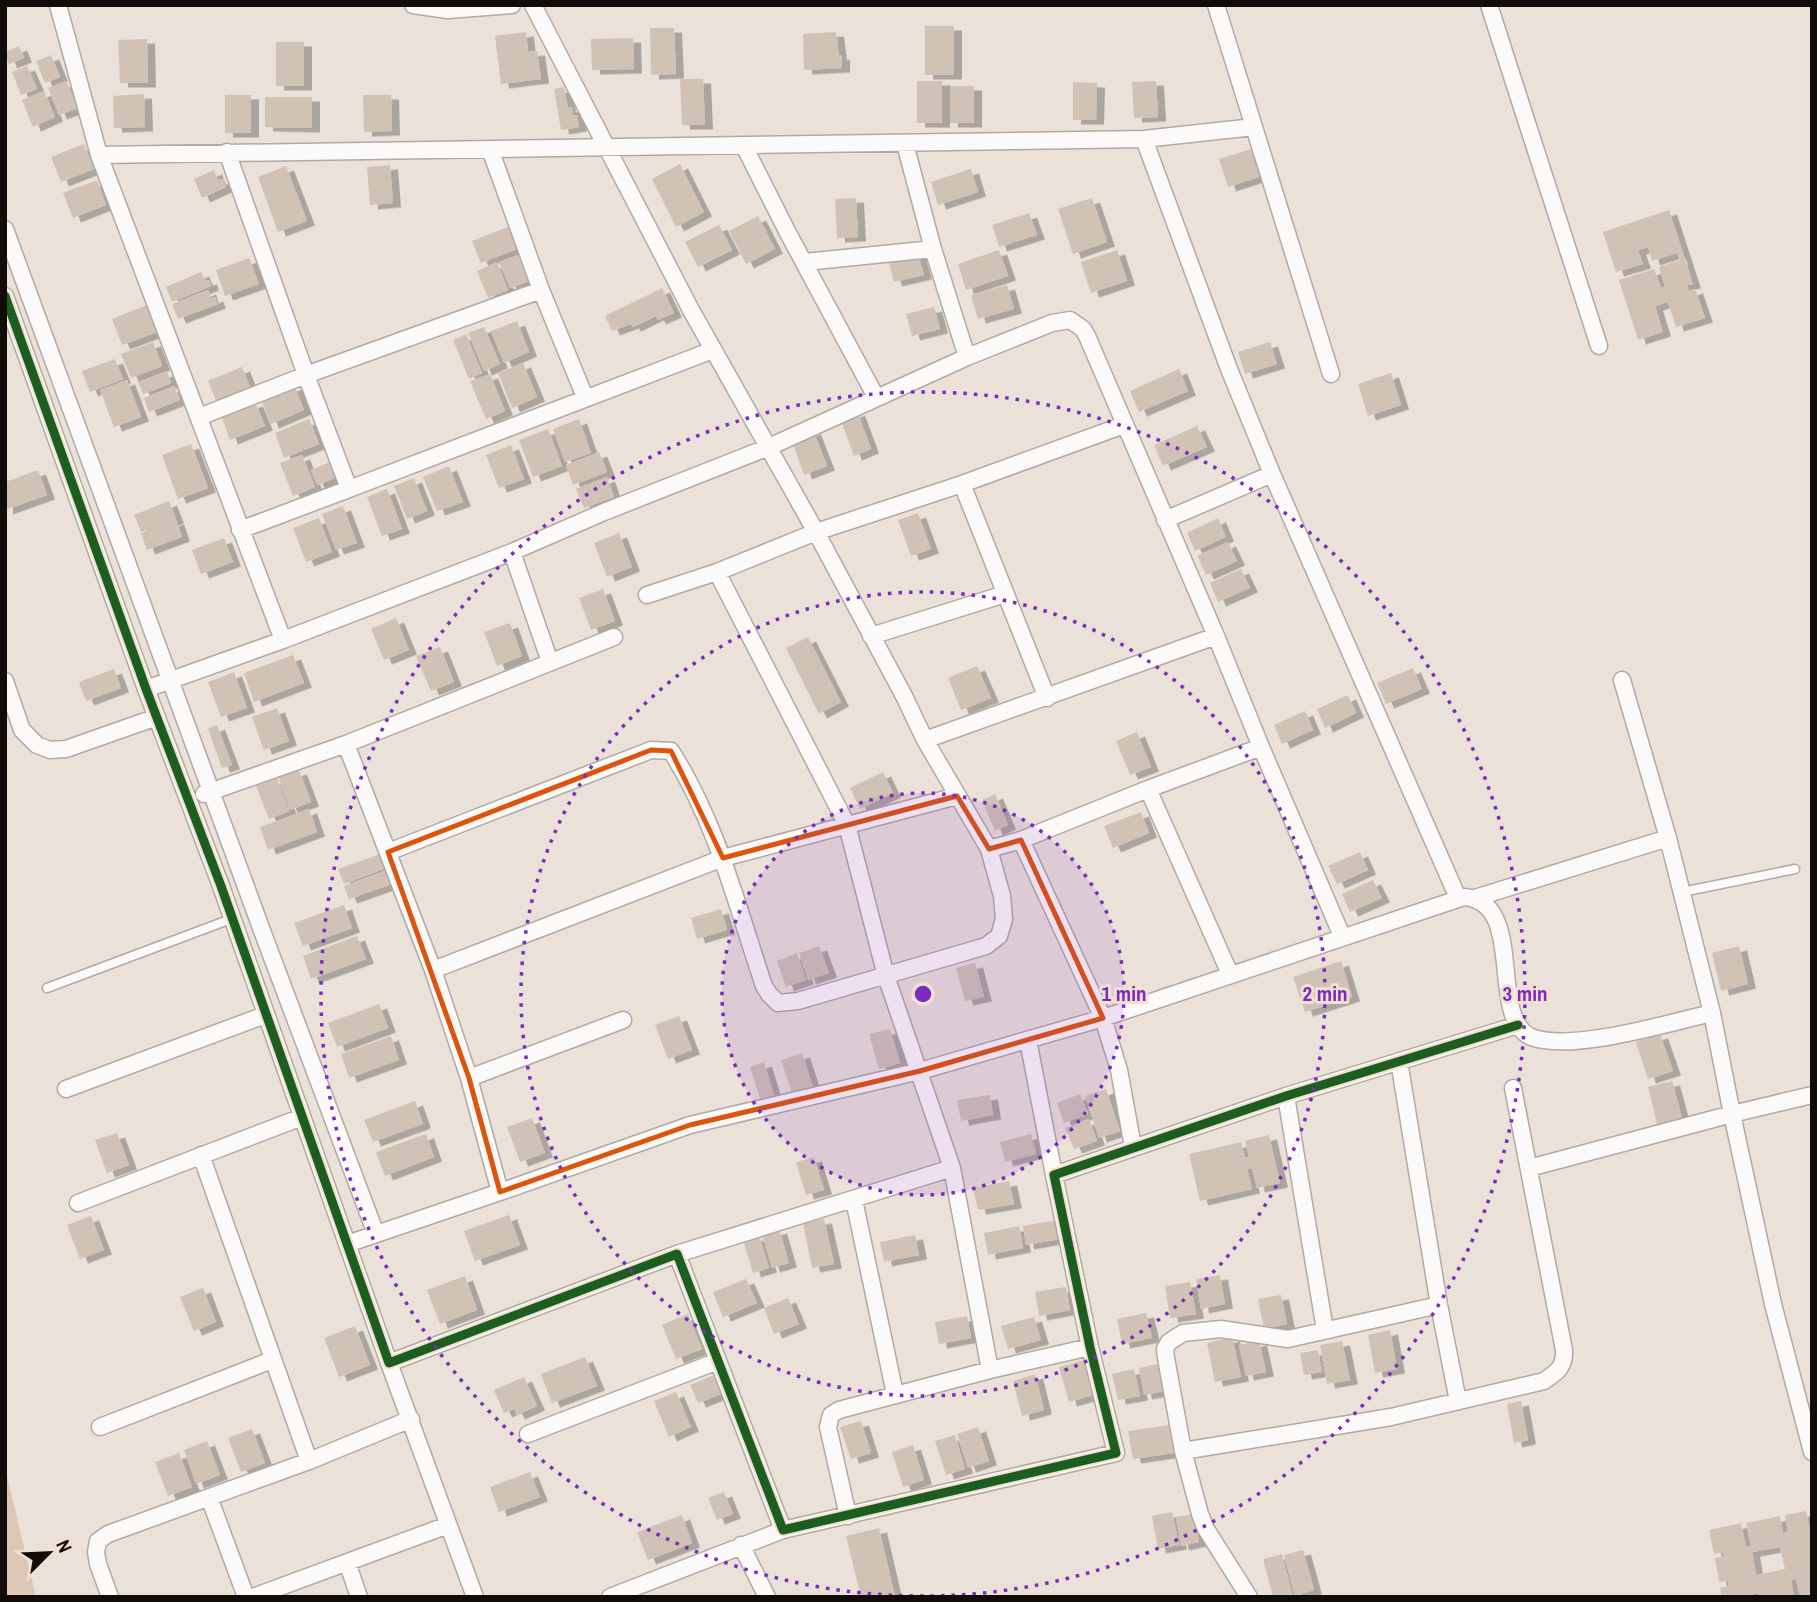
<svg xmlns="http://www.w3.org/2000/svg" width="1817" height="1602" font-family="'Archivo Narrow',sans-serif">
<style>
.green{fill:#dcc7b4}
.building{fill:#d0c3b6;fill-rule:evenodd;filter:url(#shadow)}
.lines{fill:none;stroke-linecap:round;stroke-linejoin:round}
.lane-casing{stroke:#b1a9a3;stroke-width:11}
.street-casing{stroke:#b1a9a3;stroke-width:19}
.lane{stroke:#fcfaf9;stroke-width:8}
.street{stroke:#fcfaf9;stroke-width:16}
.cycleway-casing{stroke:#f1e0d1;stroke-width:13}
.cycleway{stroke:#1b5e20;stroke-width:9}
.marked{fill:none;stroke:#dd550c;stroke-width:5;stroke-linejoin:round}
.ring{fill:none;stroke:#7b2cbf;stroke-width:3.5;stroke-dasharray:3.5 7}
.centre{fill:#7b2cbf;stroke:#f1e0d1;stroke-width:3.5}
.ring-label{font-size:21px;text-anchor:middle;font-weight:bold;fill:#7b2cbf;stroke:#f1e0d1;stroke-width:6;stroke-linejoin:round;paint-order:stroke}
</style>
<defs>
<filter id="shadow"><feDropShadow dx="8" dy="4.5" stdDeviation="0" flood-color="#0004"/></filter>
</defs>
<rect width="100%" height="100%" fill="#eae1d8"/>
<path class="green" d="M5,1468L36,1597H5Z"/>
<path class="building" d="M925,26H954V75H925Z
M650,28H674L676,74L651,75Z
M526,32L528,52L537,51L541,79L501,84L495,36Z
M836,32L839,56L842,55V68L804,70L803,34Z
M633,38L634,69L592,70L591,39Z
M147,39L148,83H120L118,40Z
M276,42H304V86H276Z
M19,46L24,58L9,64L5,52Z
M51,55L60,77L45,83L36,61Z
M27,66L37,89L21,95L12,72Z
M680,79H703L705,125H682Z
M66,81L78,108L59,115L48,88Z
M917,81H942V123H917Z
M1156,81L1158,117L1134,118L1132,82Z
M1073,82L1097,83L1096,120H1073Z
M950,86H974V123H950Z
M564,87L568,108L572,107L573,115H577L579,127L561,130L554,89Z
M44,91L55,117L33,127L22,100Z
M144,94L145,127L114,128L113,96Z
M225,95H251V133H225Z
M363,95H391L392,131L364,132Z
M265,97H312V128L265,127Z
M84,144L94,169L61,182L51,157Z
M1251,149L1259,177L1228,187L1219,159Z
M680,164L704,212L676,227L652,179Z
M390,165L393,203L370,205L367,167Z
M286,166L307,221L278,232L258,177Z
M971,169L978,192L938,205L931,182Z
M214,170L218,180L223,179L226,187L202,198L194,179Z
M97,180L106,205L73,218L63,193Z
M856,198L858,237L837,238L835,199Z
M1092,198L1107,242L1073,254L1058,209Z
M1669,210L1693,284L1687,285L1689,291L1695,289L1705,318L1676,327L1668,302L1655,306L1663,332L1638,340L1619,280L1654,269L1661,288L1665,287L1659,267L1680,260L1677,253L1652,261L1648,247L1638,250L1643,264L1616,272L1603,232Z
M1029,213L1037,235L999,247L992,225Z
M758,216L775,249L746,264L729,231Z
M719,225L732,250L698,267L685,242Z
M508,227L517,249L481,263L472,241Z
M999,250L1008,276L966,290L958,264Z
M1117,250L1127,281L1091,293L1081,262Z
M917,251L924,275L894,282L888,259Z
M518,255L529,281L510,288L499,262Z
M249,258L259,284L225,296L216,270Z
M497,262L508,290L488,298L477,271Z
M201,272L205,281L209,280L211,286L172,302L166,287Z
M1007,285L1014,309L978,319L971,295Z
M662,288L674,313L658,320L656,316L633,327L631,324L612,331L605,316Z
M208,290L211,299L215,297L218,304L178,319L172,304Z
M147,305L157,332L122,345L112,319Z
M934,307L940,329L912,336L906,314Z
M517,321L529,352L504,363L491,331Z
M484,327L500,364L484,371L468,333Z
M466,334L482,373L469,379L453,340Z
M153,342L162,366L131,378L121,354Z
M1270,342L1277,364L1245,374L1238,352Z
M115,359L123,379L90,392L82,371Z
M523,363L537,397L512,408L498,373Z
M242,367L252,392L218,406L208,381Z
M1179,369L1188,391L1139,412L1130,391Z
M167,371L171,383L143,394L138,382Z
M1391,373L1401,405L1368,416L1358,384Z
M490,374L505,411L486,419L470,381Z
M127,380L141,417L114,427L100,390Z
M294,385L304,410L271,424L261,399Z
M174,386L180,400L149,412L144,398Z
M255,402L265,426L230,440L221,415Z
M857,411L871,449L854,456L840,418Z
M309,419L319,444L284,458L275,433Z
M579,419L591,453L565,462L553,429Z
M1197,426L1207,447L1163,466L1154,445Z
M548,429L562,466L533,477L519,440Z
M813,430L827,466L804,475L791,438Z
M191,444L208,488L178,499L162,455Z
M511,445L524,479L499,488L486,455Z
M599,452L607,472L573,485L566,465Z
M302,455L315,487L293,496L280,463Z
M330,462L337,477L317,485L311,470Z
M449,466L463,502L437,511L423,477Z
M38,470L47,495L5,510V482Z
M607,477L614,497L584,508L576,489Z
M414,478L427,511L407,519L394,486Z
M387,489L402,529L382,536L367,497Z
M169,501L176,519L141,532L134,515Z
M343,506L357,543L336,550L322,514Z
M918,513L931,549L911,556L898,520Z
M319,518L332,552L306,562L293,528Z
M1218,518L1226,537L1195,551L1187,533Z
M176,520L182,537L147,550L141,533Z
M619,533L632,567L607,577L594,543Z
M224,538L233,562L201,574L192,550Z
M1228,542L1237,561L1206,575L1197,556Z
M1241,569L1250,588L1218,602L1210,583Z
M603,589L615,621L591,630L579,598Z
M396,618L409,650L384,660L371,629Z
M510,623L522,656L497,666L484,632Z
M808,637L841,702L819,714L786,648Z
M440,647L454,682L431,691L416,656Z
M293,655L304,683L254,702L244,673Z
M977,666L991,698L961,710L948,678Z
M1413,668L1422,689L1386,704L1377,683Z
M114,669L121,688L86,701L79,682Z
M234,672L247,708L221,717L208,682Z
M1348,695L1356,713L1325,728L1317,709Z
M277,708L289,741L264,750L252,717Z
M1305,711L1313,730L1282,744L1274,725Z
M217,725L232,765L222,768L208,729Z
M1137,732L1151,767L1130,775L1116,741Z
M299,770L311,802L290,810L278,777Z
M883,772L893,793L860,809L850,788Z
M277,778L289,811L269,819L256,786Z
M995,794L1008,825L995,831L982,800Z
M309,809L317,832L268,850L260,827Z
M1141,812L1149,833L1113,848L1104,826Z
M1360,852L1368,870L1337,884L1328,866Z
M380,854L386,868L344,884L338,869Z
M387,870L392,884L349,899L344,886Z
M1373,880L1382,898L1350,912L1342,894Z
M344,905L352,928L303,946L294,923Z
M721,909L727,930L697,939L691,918Z
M357,936L366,959L311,979L303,956Z
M819,946L829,973L808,980L799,953Z
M1739,946L1748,984L1721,991L1712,953Z
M797,953L806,980L786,987L777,961Z
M1341,961L1352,997L1305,1012L1293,977Z
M975,963L984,997L965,1001L956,968Z
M379,1004L388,1028L337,1047L328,1023Z
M679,1016L692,1050L668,1059L655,1025Z
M890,1029L900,1063L879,1069L869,1034Z
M1660,1034L1673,1071L1648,1079L1636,1042Z
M391,1036L399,1060L349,1078L341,1054Z
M802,1053L813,1087L792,1093L781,1060Z
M764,1062L774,1095L760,1099L750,1067Z
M1672,1081L1682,1118L1657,1124L1648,1087Z
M1106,1089L1120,1131L1099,1138L1085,1096Z
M1080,1094L1088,1114L1064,1123L1057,1103Z
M990,1095L993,1115L961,1121L957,1100Z
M415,1101L423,1124L373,1142L364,1120Z
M532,1118L545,1153L520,1162L507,1127Z
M1089,1119L1097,1141L1074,1149L1065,1128Z
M117,1133L129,1165L107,1173L95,1140Z
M426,1134L434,1157L385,1176L376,1152Z
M1031,1134L1036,1154L1005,1162L1000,1142Z
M1269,1135L1280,1183L1257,1188L1252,1168L1247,1169L1252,1189L1200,1201L1189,1154L1241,1142L1245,1157H1249L1245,1141Z
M814,1157L824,1190L806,1195L796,1162Z
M1009,1181L1014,1204L978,1210L973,1188Z
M509,1215L520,1245L475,1261L464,1231Z
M91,1216L104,1250L80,1259L67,1225Z
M824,1219L834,1264L812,1268L803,1223Z
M1057,1220L1060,1239L1026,1245L1023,1226Z
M1019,1226L1023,1248L988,1255L984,1233Z
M779,1229L789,1263L772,1268L762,1234Z
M759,1235L769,1268L753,1273L743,1240Z
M915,1235L919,1255L884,1262L880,1242Z
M1220,1275L1225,1304L1201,1309L1196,1279Z
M465,1276L477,1310L440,1324L427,1290Z
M746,1279L757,1303L723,1317L713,1292Z
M1190,1282L1196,1314L1170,1318L1165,1286Z
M1066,1287L1070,1310L1039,1316L1035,1292Z
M203,1288L216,1322L194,1331L180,1297Z
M1281,1295L1287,1324L1264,1329L1258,1299Z
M788,1298L799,1324L774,1334L764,1308Z
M1146,1313L1152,1338L1122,1344L1117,1319Z
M688,1314L702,1349L676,1359L662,1325Z
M967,1316L971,1338L939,1344L935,1322Z
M1034,1317L1041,1340L1008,1349L1001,1326Z
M355,1326L370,1365L339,1377L324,1338Z
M1390,1330L1397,1369L1375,1373L1368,1335Z
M1232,1337L1241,1377L1215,1382L1207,1343Z
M1259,1341L1266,1372L1246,1376L1239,1345Z
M1342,1341L1350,1380L1327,1384L1320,1345Z
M1318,1350L1322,1372L1304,1375L1300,1353Z
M585,1357L597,1386L552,1403L541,1374Z
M1084,1360L1094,1395L1069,1402L1059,1367Z
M1158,1364L1164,1391L1144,1395L1139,1368Z
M1134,1369L1140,1396L1118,1400L1112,1374Z
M1035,1374L1044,1410L1022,1416L1013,1381Z
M714,1375L721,1394L698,1403L690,1385Z
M524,1377L537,1406L517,1415L514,1409L504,1413L494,1390Z
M676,1392L691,1427L669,1437L654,1401Z
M1521,1401L1528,1440L1514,1443L1507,1404Z
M861,1421L871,1453L851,1459L840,1427Z
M1170,1425L1174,1453L1133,1459L1128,1431Z
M978,1427L989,1461L968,1468L957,1434Z
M252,1429L265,1463L241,1472L228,1438Z
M955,1435L965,1469L946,1475L935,1441Z
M207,1441L220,1475L196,1484L184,1450Z
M913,1445L924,1480L903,1487L892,1452Z
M179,1453L192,1487L168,1496L155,1462Z
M530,1472L540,1497L499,1512L490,1487Z
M724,1492L733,1514L717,1520L708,1498Z
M1806,1511L1812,1541V1594L1800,1596L1796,1579L1791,1580L1794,1597H1760L1759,1593L1753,1594L1754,1597H1722L1720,1588L1729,1586L1728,1581L1719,1582L1715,1558L1724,1556L1723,1552L1714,1554L1709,1530L1741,1523L1746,1547L1751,1546L1746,1523L1780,1516L1783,1533L1788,1532L1785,1515ZM1780,1547L1785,1569L1756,1575L1752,1552Z
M1172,1512L1179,1545L1158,1549L1152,1516Z
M1193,1514L1199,1542L1181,1546L1176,1517Z
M682,1515L692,1543L648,1560L637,1532Z
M879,1528L895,1597H861L846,1536Z
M1303,1550L1314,1590L1295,1596L1284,1555Z
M1282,1554L1293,1597H1273L1263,1559Z"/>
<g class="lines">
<g class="lane-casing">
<path id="lane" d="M1682,892L1795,869
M47,988L231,919"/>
</g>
<g class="street-casing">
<path id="street" d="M58,5L99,155L283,640L146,689
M413,5L448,10L512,5
M1216,5L1331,374
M1489,5L1599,346
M1144,139L1254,127
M905,144L933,249
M744,146L788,233L876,397
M490,149L541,290L585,397
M99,155L1144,139L1229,369L1272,474L1458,898
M5,229L264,936L376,1234
M805,262L933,249L967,357
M5,296L146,689L221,886L389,1363L677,1254L783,1530L1116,1453L1090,1347L1054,1175L1286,1096L1518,1025
M199,417L306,375L227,152
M349,489L713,350
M1165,520L1272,474
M240,530L349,489L306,375L541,290
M512,552L550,662
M647,595L717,572L816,532L962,484
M871,636L1005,594
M283,640L512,552L604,512L769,447L967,357L1052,323L1070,320L1083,329L1087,336L1216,636L1261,747L1342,936
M1622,680L1668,838L1712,1013L1732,1114L1773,1304L1812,1452
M5,681L22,730L37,745L50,750L66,749L157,717
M1047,698L962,484L1124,425
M925,740L1216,636
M346,744L433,970L469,1078L500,1192L347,1244
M204,794L346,744L614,637
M1021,840L1148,789
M989,849L1021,840L1103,1018L1464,897C1529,902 1485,1022 1534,1038C1576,1051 1668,1023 1712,1013
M388,852L651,750L671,751C717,823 737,906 764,986L769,994L778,1003L798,1001L986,946L999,936L1004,919L1002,896L989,849L925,740L904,696L816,532L691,310L533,5
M1475,898L1668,838
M433,970L723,858L957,796
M1230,974L1148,789L1261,747
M1028,1040L1054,1175
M1399,1061L1439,1305L1458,1401
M469,1078L623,1020
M66,1089L265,1015
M1286,1096L1325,1330
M201,1155L309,1461
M1529,1168L1732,1114L1812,1095
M500,1192L690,1125L920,1071L1103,1018L1119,1070L1133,1147
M854,1200L895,1394
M78,1203L302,1117
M677,1254L952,1168L886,976L847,825L717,572
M389,1363L475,1597
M990,1370L1090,1347
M100,1427L272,1360
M528,1434L718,1361
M1183,1451L1391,1417L1544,1381C1557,1372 1565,1367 1564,1350L1513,1088
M209,1497L246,1597
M848,1516L828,1427L831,1415L839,1410L990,1370L952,1168
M741,1545L767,1597
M347,1562L359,1597
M110,1597L98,1564L96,1552L98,1541L108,1534L309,1461L411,1419
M253,1597L448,1525
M610,1597L783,1530
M1249,1597L1206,1529L1200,1514L1183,1451L1166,1358L1165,1349L1169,1342L1183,1333L1221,1329L1288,1339L1439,1305"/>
</g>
<use href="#lane" class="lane"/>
<use href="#street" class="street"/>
<g class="cycleway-casing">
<path id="cycleway" d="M5,296L146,689L221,886L389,1363L677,1254L783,1530L1116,1453L1090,1347L1054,1175L1286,1096L1518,1025"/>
</g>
<use href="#cycleway" class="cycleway"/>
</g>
<path class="marked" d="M651,750L671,751L723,858L957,796L989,849L1021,840L1103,1018L920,1071L690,1125L500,1192L469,1078L388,852Z"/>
<circle cx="923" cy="994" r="201" fill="#7b2cbf" fill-opacity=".12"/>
<g class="ring">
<circle cx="923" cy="994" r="201"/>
<circle cx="923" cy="994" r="402"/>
<circle cx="923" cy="994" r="602"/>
</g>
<circle cx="923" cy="994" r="10" class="centre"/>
<g class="ring-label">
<text x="1124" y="1001">1 min</text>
<text x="1325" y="1001">2 min</text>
<text x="1525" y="1001">3 min</text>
</g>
<rect width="1817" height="1602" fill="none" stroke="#110c07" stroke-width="14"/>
<g transform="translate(49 1553) rotate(66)" stroke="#f1e0d1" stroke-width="5" paint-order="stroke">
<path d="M0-5L12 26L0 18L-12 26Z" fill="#110c07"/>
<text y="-10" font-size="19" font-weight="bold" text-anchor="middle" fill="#110c07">N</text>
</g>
</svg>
